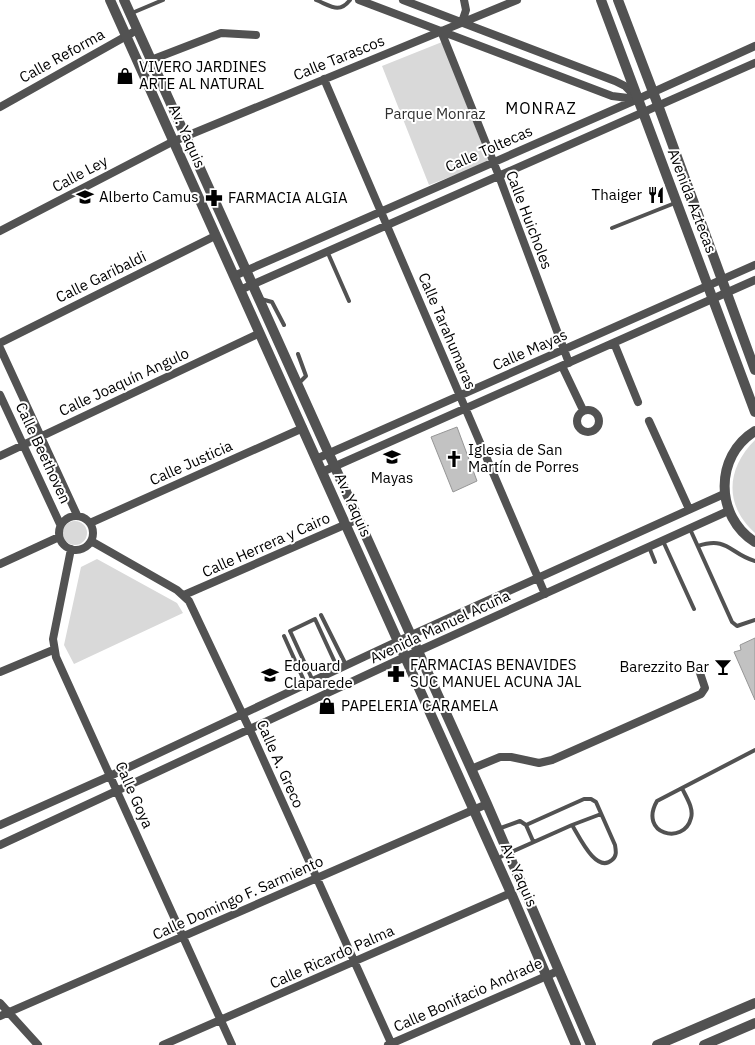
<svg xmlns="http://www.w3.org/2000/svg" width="755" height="1045" font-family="'IBM Plex Sans',sans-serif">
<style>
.green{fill:#d9d9d9}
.building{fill:#c2c2c2;stroke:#969696}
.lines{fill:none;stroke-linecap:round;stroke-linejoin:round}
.service{stroke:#525252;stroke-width:4}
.minor{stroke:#525252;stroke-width:8}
.tertiary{stroke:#525252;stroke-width:10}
.labels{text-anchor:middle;stroke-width:4;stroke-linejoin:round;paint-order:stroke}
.street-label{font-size:15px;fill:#000;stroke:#fff}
.poi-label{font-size:15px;fill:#000;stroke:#fff;text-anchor:start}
.park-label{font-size:15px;fill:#303030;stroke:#fff}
.neighbourhood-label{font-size:16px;letter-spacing:1px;fill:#000;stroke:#fff}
</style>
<rect width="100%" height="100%" fill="#fff"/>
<path class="green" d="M442,42L489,162L429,185L382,66Z
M755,440V533C724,505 726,469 755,440Z
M63 533a12 12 0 1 1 24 0a12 12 0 1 1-24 0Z
M97,559L177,603L183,613L74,664L64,645L81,567Z"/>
<path class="building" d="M457,427L477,481L453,492L431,437Z
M755,638V700L734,652L741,650L740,645Z"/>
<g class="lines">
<path class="service" d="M316,0C331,6 339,14 350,0
M132,13L163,0
M612,228L675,203
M327,251L349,301
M261,299L272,302L284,325
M298,354L306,376L299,383
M690,529L732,622L737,626L755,620
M663,541L694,609
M698,546C728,536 730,554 755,561
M649,547L655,562
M321,615L346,665
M284,636L306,685
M313,681L290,631L315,619L338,669
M682,788C686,797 694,808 691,818C684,846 638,834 657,801L755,750
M572,825L601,814
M498,829L520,821L526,825L533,841
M498,858L572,825C579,836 596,874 612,860C617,856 616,851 615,845L596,802L591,799H584L526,825"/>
<path class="minor" d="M359,0L612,96L636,99
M403,0L615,81L625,86L637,98
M462,22L466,10L464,0
M441,31L499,176L569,363
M151,60L221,33L256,35
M324,79L545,594
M0,107L137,30
M0,231L172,142L517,0
M234,276L638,99L755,46
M240,290L755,63
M0,343L215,236
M614,343L638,402
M0,348L77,515
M562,366L583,410
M0,395L60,524
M577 421a11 11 0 1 1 22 0a11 11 0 1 1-22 0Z
M649,421L689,509
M0,456L260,333
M316,459L755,265
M322,472L755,280
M59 533a17 17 0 1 1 34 0a17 17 0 1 1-34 0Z
M90,523L303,428
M91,541L177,590L189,601L250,730L392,1045
M71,549L53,639L56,657L232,1045
M0,564L59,537
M184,595L358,519
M0,672L53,650
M471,769L500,757H511L539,763L552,760L701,694L705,688L699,670
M0,825L110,776L398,641L724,494
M0,845L405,657L728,511
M0,1003L38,1045
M0,1016L487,804
M163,1045L511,893
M388,1045L558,971"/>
<path class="tertiary" d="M110,0L511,893L576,1045
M124,0L487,804L591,1045
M601,0L755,412
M618,0L658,105L755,370
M755,431C714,456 715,517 755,542
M657,1045L755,1003
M704,1045L755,1023"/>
</g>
<defs>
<g id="shop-bare" transform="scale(1.35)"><path d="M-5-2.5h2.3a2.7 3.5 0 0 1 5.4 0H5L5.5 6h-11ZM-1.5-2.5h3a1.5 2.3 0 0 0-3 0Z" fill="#000" stroke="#fff" stroke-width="2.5" paint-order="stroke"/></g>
<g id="restaurant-bare" transform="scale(1.35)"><path d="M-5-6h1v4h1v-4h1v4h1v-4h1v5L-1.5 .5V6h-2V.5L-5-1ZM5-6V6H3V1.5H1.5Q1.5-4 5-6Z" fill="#000" stroke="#fff" stroke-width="2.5" paint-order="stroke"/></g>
<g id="school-bare" transform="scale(1.35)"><path d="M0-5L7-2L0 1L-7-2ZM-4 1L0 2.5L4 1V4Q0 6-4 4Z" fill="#000" stroke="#fff" stroke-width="2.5" paint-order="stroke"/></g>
<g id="pharmacy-bare" transform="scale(1.35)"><path d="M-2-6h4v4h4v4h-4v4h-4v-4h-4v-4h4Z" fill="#000" stroke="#fff" stroke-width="2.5" paint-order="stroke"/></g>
<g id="church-bare" transform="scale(1.35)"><path d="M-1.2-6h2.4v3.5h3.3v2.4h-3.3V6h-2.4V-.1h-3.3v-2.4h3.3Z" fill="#000" stroke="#fff" stroke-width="2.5" paint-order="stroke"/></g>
<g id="bar-bare" transform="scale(1.35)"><path d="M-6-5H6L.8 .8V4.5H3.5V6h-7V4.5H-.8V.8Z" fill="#000" stroke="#fff" stroke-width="2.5" paint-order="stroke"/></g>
</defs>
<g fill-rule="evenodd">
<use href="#shop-bare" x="125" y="76"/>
<use href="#restaurant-bare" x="656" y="195"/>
<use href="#school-bare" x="85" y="197"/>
<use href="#pharmacy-bare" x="214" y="198"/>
<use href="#school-bare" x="392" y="457"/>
<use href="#church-bare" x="454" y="459"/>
<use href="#bar-bare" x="723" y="667"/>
<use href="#pharmacy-bare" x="396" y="674"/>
<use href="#school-bare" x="270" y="675"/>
<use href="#shop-bare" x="327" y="706"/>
</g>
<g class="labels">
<g class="street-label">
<text transform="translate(62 56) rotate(-29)" y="5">Calle Reforma</text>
<text transform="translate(339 58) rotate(-22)" y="5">Calle Tarascos</text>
<text transform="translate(187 136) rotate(66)" y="5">Av. Yaquis</text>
<text transform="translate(489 149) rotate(-24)" y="5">Calle Toltecas</text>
<text transform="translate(80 174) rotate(-28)" y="5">Calle Ley</text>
<text transform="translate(692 201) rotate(69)" y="5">Avenida Aztecas</text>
<text transform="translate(529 220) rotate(69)" y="5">Calle Huicholes</text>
<text transform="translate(101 277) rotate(-26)" y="5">Calle Garibaldi</text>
<text transform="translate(447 331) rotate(67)" y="5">Calle Tarahumaras</text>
<text transform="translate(530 350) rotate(-24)" y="5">Calle Mayas</text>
<text transform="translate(124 382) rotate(-25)" y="5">Calle Joaquín Angulo</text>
<text transform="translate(43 453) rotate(65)" y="5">Calle Beethoven</text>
<text transform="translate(191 463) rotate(-24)" y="5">Calle Justicia</text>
<text transform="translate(353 505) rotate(66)" y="5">Av. Yaquis</text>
<text transform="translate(266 545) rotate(-24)" y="5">Calle Herrera y Cairo</text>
<text transform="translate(440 627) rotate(-25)" y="5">Avenida Manuel Acuña</text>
<text transform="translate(280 764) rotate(66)" y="5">Calle A. Greco</text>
<text transform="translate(134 795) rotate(66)" y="5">Calle Goya</text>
<text transform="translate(519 875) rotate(66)" y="5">Av. Yaquis</text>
<text transform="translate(238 898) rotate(-24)" y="5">Calle Domingo F. Sarmiento</text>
<text transform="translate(332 957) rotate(-24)" y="5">Calle Ricardo Palma</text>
<text transform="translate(468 995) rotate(-24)" y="5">Calle Bonifacio Andrade</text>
</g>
<g class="poi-label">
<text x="139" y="72">VIVERO JARDINES<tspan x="139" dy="17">ARTE AL NATURAL</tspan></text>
<text x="642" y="200" text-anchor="end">Thaiger</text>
<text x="99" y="202">Alberto Camus</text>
<text x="228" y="203">FARMACIA ALGIA</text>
<text x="468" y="455">Iglesia de San<tspan x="468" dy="17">Martín de Porres</tspan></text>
<text x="392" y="483" text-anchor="middle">Mayas</text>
<text x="410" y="670">FARMACIAS BENAVIDES<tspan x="410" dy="17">SUC MANUEL ACUNA JAL</tspan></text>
<text x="284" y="671">Edouard<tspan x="284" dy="17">Claparede</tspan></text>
<text x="709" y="672" text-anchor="end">Barezzito Bar</text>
<text x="341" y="711">PAPELERIA CARAMELA</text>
</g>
<g class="park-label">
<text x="435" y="119">Parque Monraz</text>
</g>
<g class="neighbourhood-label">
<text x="541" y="114">MONRAZ</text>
</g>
</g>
</svg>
